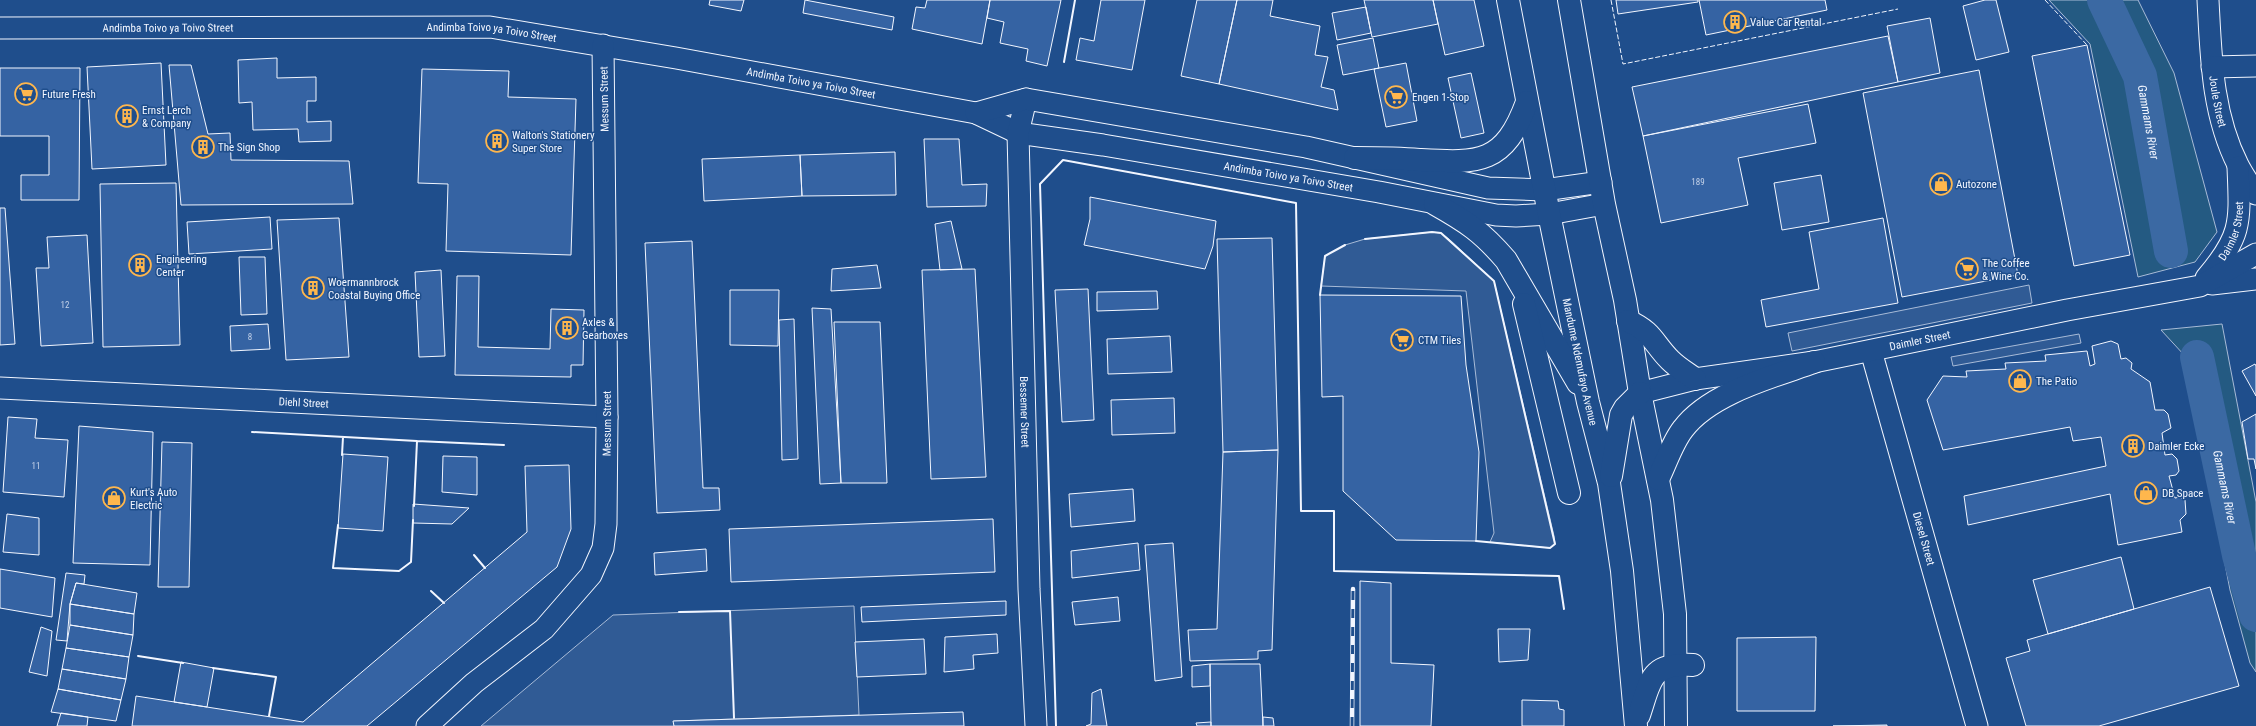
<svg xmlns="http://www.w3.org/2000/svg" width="2256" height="726" font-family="'Roboto Condensed',sans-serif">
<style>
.green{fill:#245a82;stroke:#a8bbd7}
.parking{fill:#305b95;stroke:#a8bbd7}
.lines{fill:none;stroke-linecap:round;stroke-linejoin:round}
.river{stroke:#3b69a3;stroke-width:34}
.building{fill:#3563a3;stroke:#f2f6ff}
.minor-casing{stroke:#f2f6ff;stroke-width:23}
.major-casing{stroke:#f2f6ff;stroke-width:24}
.minor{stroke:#1f4e8c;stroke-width:21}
.major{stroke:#1f4e8c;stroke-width:22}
.rail-casing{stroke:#f2f6ff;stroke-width:4.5}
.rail{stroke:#1f4e8c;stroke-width:3;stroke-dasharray:9;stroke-linecap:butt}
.fence{stroke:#f2f6ff;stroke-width:1;stroke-dasharray:5 2;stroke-linecap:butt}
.wall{stroke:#f2f6ff;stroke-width:2}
.labels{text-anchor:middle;stroke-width:3;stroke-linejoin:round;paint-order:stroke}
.number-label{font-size:9px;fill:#c3d1e8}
.poi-label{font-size:11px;fill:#f2f6ff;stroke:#1f4e8c;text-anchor:start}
.street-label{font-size:11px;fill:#f2f6ff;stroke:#1f4e8c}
.water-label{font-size:12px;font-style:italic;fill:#f2f6ff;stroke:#1f4e8c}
</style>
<rect width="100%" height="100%" fill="#1f4e8c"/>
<path class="green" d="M2049,0H2138L2174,73L2217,232L2195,262L2138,277L2090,44Z
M2222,324L2256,502V672L2250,663L2230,590L2185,356L2161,330Z"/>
<path class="parking" d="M1432,232L1441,233L1449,239L1494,281L1554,536L1555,544L1550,548L1490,542L1494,533L1466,291L1321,286L1325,256L1345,245L1365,239Z
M2029,285L2032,303L1792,351L1788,333Z
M2079,334L2081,343L1953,366L1951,357Z
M854,606L859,715L674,721V726H481L613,615Z"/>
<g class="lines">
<g class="river">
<path id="s1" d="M2104,0L2140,76L2171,251"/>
<path id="s2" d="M2197,357L2239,555L2256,615"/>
</g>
</g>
<path class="building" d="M710,0H744L741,11L709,5Z
M805,0L894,17L892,30L803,13Z
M927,0H990L982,44L912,29L916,7L925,8Z
M990,0H1061L1047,66L1026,61L1028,49L1000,43L1004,22L987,18Z
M1101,0H1145L1132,70L1076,60L1080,38L1094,41Z
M1197,0H1237L1219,84L1181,76Z
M1237,0H1273L1270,16L1320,26L1315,55L1328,57L1321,87L1334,90L1338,110L1219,84Z
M1364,0H1433L1438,24L1372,37Z
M1433,0H1474L1484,46L1445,55Z
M1616,0H1698V2L1618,14Z
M1699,0H1825L1827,10L1706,35Z
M1985,0H1996L2009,52L1976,60L1963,6Z
M1366,7L1371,33L1337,40L1332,13Z
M1930,18L1940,73L1898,82L1887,26Z
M1888,36L1898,82L1643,136L1632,87Z
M1373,38L1379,68L1343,75L1337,45Z
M2087,45L2130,255L2074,266L2032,56Z
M277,58V78L316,77V101H307V122L331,121V141L299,142L298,129L253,130L252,102L239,103L238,60Z
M161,63L166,165L92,169L87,67Z
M1406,63L1417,121L1386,127L1374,69Z
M169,65H191L208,134L230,133L231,160L349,161L353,204L181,205Z
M0,68H80L79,200H21V175H49V136H0Z
M422,69L509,71L508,97L576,99L571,255L446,251L448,184L418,183Z
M1979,70L2018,275L1902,297L1863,93Z
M1471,73L1484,133L1461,138L1448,78Z
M1808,104L1816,143L1738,158L1748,205L1661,223L1643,136Z
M924,139H959L962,185L987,184L986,206L927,207Z
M895,152L896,195L802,196L800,155Z
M800,155L802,196L704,201L702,159Z
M1821,175L1829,222L1782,230L1774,183Z
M176,183L180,345L103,347L100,184Z
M1090,197L1216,221L1213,246L1205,269L1084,245L1090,219Z
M0,208H5L15,344L0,345Z
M270,217L272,249L189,254L187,222Z
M339,218L349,357L286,360L277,220Z
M1883,218L1898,303L1766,327L1761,300L1819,289L1809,232Z
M951,221L962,269L940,270L935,224Z
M87,235L93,343L41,346L36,268H49L47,237Z
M1272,238L1278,450L1223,452L1217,239Z
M692,241L703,488H719L720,510L657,513L645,243Z
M239,257H265L267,314L241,315Z
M877,265L881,288L831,291L832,269Z
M975,269L986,477L931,479L922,270Z
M441,270L445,356L419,357L415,272Z
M457,276H479L478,347L550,349L551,309L584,310L583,365H571V377L455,375Z
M1088,289L1094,420L1062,422L1055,290Z
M730,290H779L778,346L730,345Z
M1157,291L1158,309L1097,311V292Z
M1320,295L1461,296L1466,365L1479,452L1476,541L1396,540L1343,491V396L1322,397Z
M812,308L831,309L841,483L820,484Z
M794,319L798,459L782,460L779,320Z
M834,322H880L887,483H841Z
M268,324L270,349L231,351L230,326Z
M1170,336L1172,372L1108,374L1107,339Z
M2111,341L2118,344L2121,359L2126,358L2132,363L2131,369L2150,382L2155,410H2164L2168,414L2171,428L2162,433L2165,455L2172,454L2177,459L2179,471L2176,475L2169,476L2175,498L2180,497L2185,500L2186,514L2180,520L2182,532L2118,545L2110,494L1968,525L1964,496L2106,466L2101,437L2073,441L2070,427L1943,450L1927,400L1943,376L1967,377L1966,371L2006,369L2005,363L2046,361L2045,355L2087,351L2090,366L2095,364L2092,346Z
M2255,364L2256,366V396L2242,371Z
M1174,398L1175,433L1112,435L1111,400Z
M2256,414V469L2254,459H2248L2242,422Z
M8,417L37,419L35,438L68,440L64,497L3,492Z
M79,426L153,432L150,565L73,563Z
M162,442L192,443L189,587H158Z
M1278,450L1272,650L1258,651V659L1190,661L1188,630L1217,629L1223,452Z
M343,454L388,457L383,531L338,528Z
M443,456L477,457V495L442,492Z
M569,465L571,529L557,567L367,726H132L136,696L303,722L527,532L525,466Z
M1133,489L1135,521L1071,527L1069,494Z
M413,504L469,508L452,524L413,523Z
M7,514L39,518V555L3,552Z
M993,519L995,572L731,582L729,529Z
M1138,543L1140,570L1072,578L1071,551Z
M1173,543L1182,677L1155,681L1145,545Z
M706,549L707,571L655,575L654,553Z
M2121,557L2134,609L2048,634L2033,580Z
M0,569L55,578L52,617L0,608Z
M66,573L85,575L84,584L76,583L70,604L67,641L56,640Z
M1360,581L1391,583V663L1434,665L1431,726H1360Z
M76,583L137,593L134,614L70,604Z
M2210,587L2239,686L2099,726H2026L2006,658L2030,651L2027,640Z
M1118,597L1120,621L1075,625L1072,602Z
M1006,601V615L862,622L861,607Z
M70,604L134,614L133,635L70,625Z
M70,625L133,635L129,657L66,648Z
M41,627L52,631L47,676L29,672Z
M1498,629H1530L1528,660L1499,662Z
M997,634L998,653L973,655L974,669L944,672L945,637Z
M1816,637L1815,711H1737V638Z
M924,639L926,674L857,677L855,642Z
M66,648L129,657L126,679L62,669Z
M181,662L214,668L207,707L174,702Z
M1210,664H1260L1263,726H1211Z
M1210,664V686L1192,687V666Z
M62,669L126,679L121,700L58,689Z
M58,689L121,700L116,721L51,712Z
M1101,689L1107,726H1086L1091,724L1092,693Z
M1522,700L1558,701L1559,709L1564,710V726H1522Z
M963,712L964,726H674L673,721Z
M61,713L88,717L87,726H57Z
M1263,717L1273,718L1274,726H1263Z
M1211,722V726H1197L1196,723Z
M1887,725V726H1833Z"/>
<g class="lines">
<g class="minor-casing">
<g id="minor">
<path id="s3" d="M2208,0C2211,57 2212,114 2238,165C2243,175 2250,185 2256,194"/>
<path id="s4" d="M0,28L490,27L676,58L976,113L1018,133L1103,145L1379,192L1496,215L1516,216L1549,214L1604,204"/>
<path d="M2212,67L2256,66"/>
<path id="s5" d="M1026,99L1018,133L1029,589L1036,726"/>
<path d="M976,113L1026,99L1306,147L1488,188L1544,190L1601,182"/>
<path id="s6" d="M2206,278C2243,235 2240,221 2238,167"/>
<path d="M2212,284L2256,279"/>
<path id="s7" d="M1871,351L1977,726"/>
<path id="s8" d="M0,388L607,417"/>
<path id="s9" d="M1640,393L1695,379L1814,362L2067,310L2200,286L2256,254"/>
<path id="s10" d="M427,726L474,683L544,629L591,575L603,548L606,524L607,417L603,45"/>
</g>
</g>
<g class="major-casing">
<g id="major">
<path id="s11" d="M1508,0L1549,214L1588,402L1609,483L1622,571L1636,726"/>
<path d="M1569,0L1604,204L1625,300L1640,393L1662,500L1675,614L1676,726"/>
<path d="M1355,158C1376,158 1398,158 1419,160C1479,163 1504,165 1527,102"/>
<path d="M1435,204C1467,222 1482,232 1506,260L1578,383"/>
<path d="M1524,304L1569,493"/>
<path d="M1628,321C1653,332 1653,343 1670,360C1678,368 1687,373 1695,379"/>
<path d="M1611,476L1621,415L1625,408L1640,393"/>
<path d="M1658,479C1666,463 1672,443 1683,429C1710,393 1772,377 1814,362"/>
<path d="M1639,715C1651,680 1649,663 1693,665"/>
</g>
</g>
<use href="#minor" class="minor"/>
<use href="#major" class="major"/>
<g class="rail-casing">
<path id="rail" d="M1352,726L1353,589"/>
</g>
<use href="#rail" class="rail"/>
<path class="fence" d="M1611,0L1623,64L1898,9
M2045,0L2087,45"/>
<path class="wall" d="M1064,62L1075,0
M1365,239L1432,232L1441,233L1494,281L1555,544L1550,548L1476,541
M1320,295L1325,256L1345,245
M252,432L417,441L414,506
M417,441L504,445
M342,455L343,437
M338,525L333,568L399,571L411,562L413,520
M474,555L485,568
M431,591L444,603
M679,612L730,611L734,718
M138,656L183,663
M213,668L276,677L269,716
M1056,726L1040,184L1063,160L1296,203L1301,511H1334V571L1559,576L1564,609"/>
</g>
<defs>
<g id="building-ring" transform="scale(1.15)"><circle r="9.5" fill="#1f4e8c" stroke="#ffb74d" stroke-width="1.5"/><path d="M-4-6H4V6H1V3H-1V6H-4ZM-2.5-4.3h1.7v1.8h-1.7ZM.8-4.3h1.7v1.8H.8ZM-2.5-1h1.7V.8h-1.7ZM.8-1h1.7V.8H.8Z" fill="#ffb74d"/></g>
<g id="supermarket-ring" transform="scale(1.15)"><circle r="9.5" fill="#1f4e8c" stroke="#ffb74d" stroke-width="1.5"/><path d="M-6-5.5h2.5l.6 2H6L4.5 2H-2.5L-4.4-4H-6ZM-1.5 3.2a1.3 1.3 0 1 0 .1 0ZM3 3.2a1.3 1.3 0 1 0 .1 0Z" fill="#ffb74d"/></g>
<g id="shop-ring" transform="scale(1.15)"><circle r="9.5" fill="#1f4e8c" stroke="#ffb74d" stroke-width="1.5"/><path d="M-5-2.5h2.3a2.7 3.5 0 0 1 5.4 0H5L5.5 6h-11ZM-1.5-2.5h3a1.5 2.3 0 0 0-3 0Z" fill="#ffb74d"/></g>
</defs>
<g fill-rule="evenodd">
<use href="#building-ring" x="1735" y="22"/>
<use href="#supermarket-ring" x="26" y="94"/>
<use href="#supermarket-ring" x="1396" y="97"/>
<use href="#building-ring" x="127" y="116"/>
<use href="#building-ring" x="497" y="141"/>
<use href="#building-ring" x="203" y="147"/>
<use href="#shop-ring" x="1941" y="184"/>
<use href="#building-ring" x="140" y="265"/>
<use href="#supermarket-ring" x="1967" y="269"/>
<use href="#building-ring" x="313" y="288"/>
<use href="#building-ring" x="567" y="328"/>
<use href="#supermarket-ring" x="1402" y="340"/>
<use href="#shop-ring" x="2020" y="381"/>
<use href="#building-ring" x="2133" y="446"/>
<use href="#shop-ring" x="2146" y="493"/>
<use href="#shop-ring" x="114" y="498"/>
</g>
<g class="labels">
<g class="number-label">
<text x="1698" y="185">189</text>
<text x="65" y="308">12</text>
<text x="250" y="340">8</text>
<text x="36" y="469">11</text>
</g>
<g class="poi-label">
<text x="1750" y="26">Value Car Rental</text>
<text x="42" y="98">Future Fresh</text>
<text x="1412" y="101">Engen 1-Stop</text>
<text x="142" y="114">Ernst Lerch<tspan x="142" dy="13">&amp; Company</tspan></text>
<text x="512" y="139">Walton's Stationery<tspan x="512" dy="13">Super Store</tspan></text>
<text x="218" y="151">The Sign Shop</text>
<text x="1956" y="188">Autozone</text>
<text x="156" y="263">Engineering<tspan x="156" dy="13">Center</tspan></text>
<text x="1982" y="267">The Coffee<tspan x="1982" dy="13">&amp; Wine Co.</tspan></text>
<text x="328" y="286">Woermannbrock<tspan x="328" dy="13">Coastal Buying Office</tspan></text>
<text x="582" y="326">Axles &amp;<tspan x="582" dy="13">Gearboxes</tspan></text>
<text x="1418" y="344">CTM Tiles</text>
<text x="2036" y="385">The Patio</text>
<text x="2148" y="450">Daimler Ecke</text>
<text x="130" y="496">Kurt's Auto<tspan x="130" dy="13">Electric</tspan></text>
<text x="2162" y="497">DB Space</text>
</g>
<g class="street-label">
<text dy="4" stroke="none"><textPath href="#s4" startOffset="168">Andimba Toivo ya Toivo Street</textPath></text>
<text dy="4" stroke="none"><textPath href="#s4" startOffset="492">Andimba Toivo ya Toivo Street</textPath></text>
<text dy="4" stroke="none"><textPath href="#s4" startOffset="816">Andimba Toivo ya Toivo Street</textPath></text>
<text transform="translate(604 99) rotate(-91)" y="4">Messum Street</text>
<text dy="4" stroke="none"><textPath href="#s3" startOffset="102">Joule Street</textPath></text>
<text dy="4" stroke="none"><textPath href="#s4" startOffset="1304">Andimba Toivo ya Toivo Street</textPath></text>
<text dy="4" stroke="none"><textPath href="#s6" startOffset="55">Daimler Street</textPath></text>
<text dy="4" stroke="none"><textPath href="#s9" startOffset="285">Daimler Street</textPath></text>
<text dy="4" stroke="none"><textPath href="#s11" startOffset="369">Mandume Ndemufayo Avenue</textPath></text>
<text dy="4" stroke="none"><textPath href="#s8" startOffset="304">Diehl Street</textPath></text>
<text dy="4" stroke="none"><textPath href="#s5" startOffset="314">Bessemer Street</textPath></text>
<text dy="4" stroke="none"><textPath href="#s10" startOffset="378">Messum Street</textPath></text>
<text dy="4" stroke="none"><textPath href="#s7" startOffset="195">Diesel Street</textPath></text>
</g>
<g class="water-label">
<text dy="4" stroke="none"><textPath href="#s1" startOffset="131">Gammams River</textPath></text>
<text dy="4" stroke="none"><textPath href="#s2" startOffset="133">Gammams River</textPath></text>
</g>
</g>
</svg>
